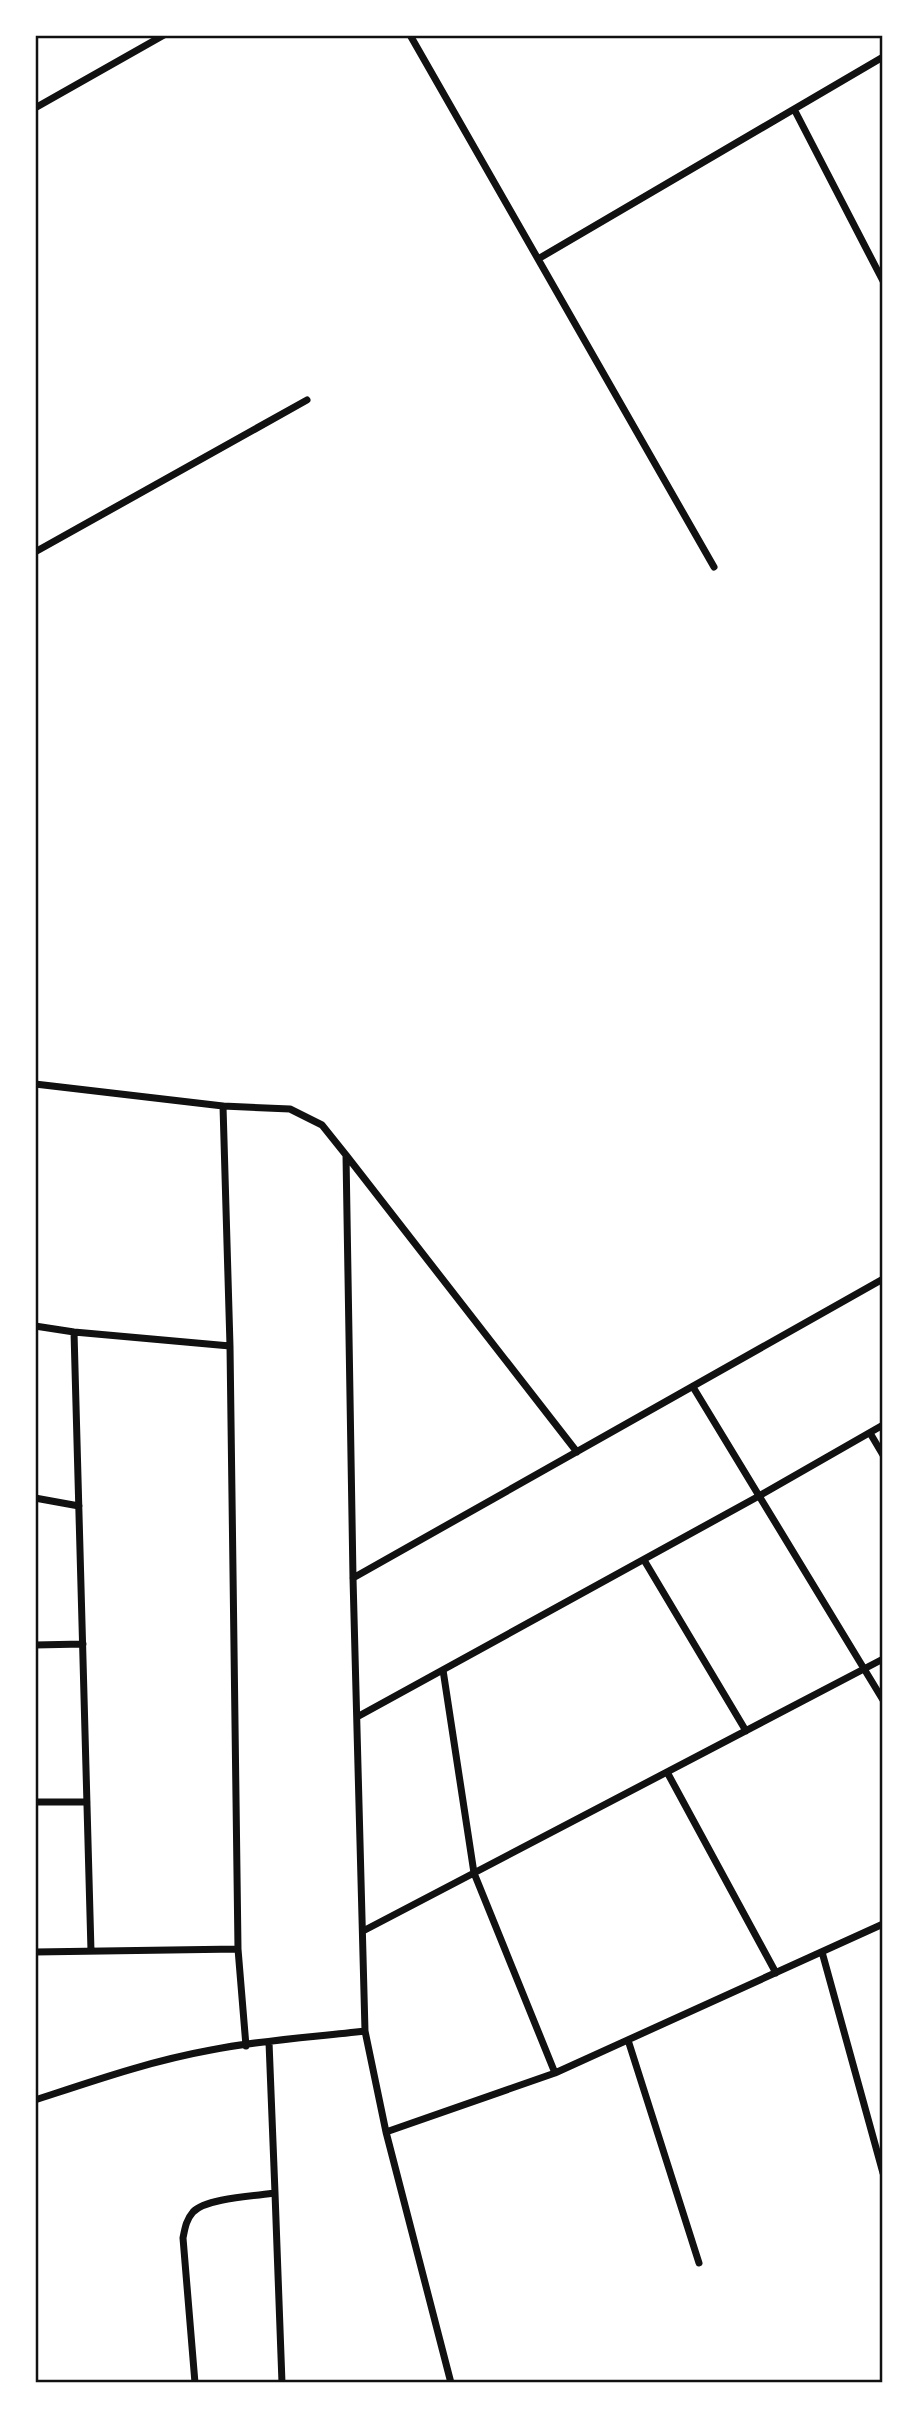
<svg xmlns="http://www.w3.org/2000/svg" width="918" height="2418" font-family="Overpass,sans-serif">
<style>
.lines{fill:none;stroke-linecap:round;stroke-linejoin:round}
.minor{stroke:#111;stroke-width:7}
.neatline{fill:none;stroke:#111;stroke-width:2.5}
</style>
<rect width="100%" height="100%" fill="#fff"/>
<g class="lines">
<path class="minor" d="M410,35L714,567
M35,108L164,35
M794,109L883,281
M538,259L883,57
M35,552L307,400
M35,1084L223,1106L230,1346L238,1949
M223,1106L290,1109L322,1125L346,1155L353,1578L365,2031
M346,1155L577,1452
M35,1326L74,1332L230,1346
M74,1332L91,1951
M693,1387L883,1700
M870,1433L883,1455
M35,1498L79,1506
M644,1560L746,1731
M353,1578L883,1279
M35,1645L83,1644
M443,1670L474,1873L555,2073
M357,1717L759,1496L883,1425
M667,1772L776,1973
M35,1802H87
M363,1931L883,1659
M35,1952L238,1949L246,2046
M822,1952L883,2173
M628,2040L699,2263
M35,2100C93,2081 150,2061 211,2050C261,2040 314,2037 365,2031L386,2132L555,2073L883,1924
M386,2132L451,2383
M275,2193L282,2383
M195,2383L183,2238C185,2228 186,2220 193,2212C206,2198 256,2196 275,2193L269,2042"/>
</g>
<rect width="918" height="2418" fill="none" stroke="#ffffff" stroke-width="74"/>
<rect x="37" y="37" width="844" height="2344" class="neatline"/>
</svg>
